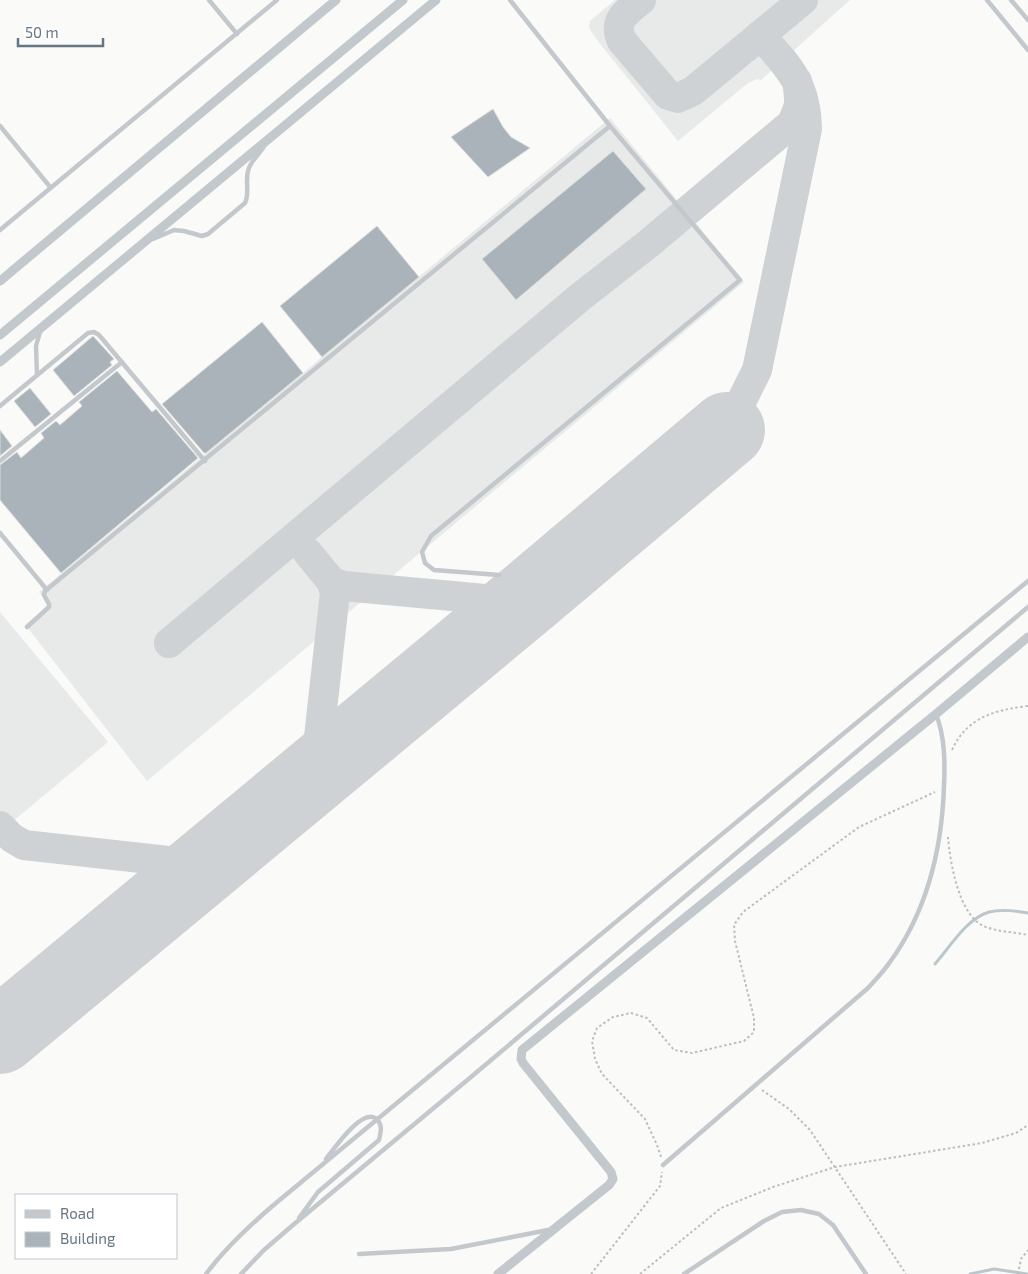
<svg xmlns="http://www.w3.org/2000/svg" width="1028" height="1274" font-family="'Exo 2',sans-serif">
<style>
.built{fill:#e8e9e9}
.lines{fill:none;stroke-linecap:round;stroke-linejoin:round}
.stream{stroke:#bbc7cb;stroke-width:3}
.taxiway{stroke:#ced2d4;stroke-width:30}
.runway{stroke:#ced2d4;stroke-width:76}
.building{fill:#aab3b9;stroke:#dcdcda}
.path{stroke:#bbbfc2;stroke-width:2;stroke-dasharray:2.5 2.5;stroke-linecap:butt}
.lane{stroke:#c3c8cc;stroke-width:4.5}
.street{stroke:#c3c8cc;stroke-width:9}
</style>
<rect width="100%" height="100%" fill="#fafaf8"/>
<path class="built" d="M615,0H850L761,80L757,79L748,83L678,141L597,40L589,28L590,21Z
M610,118L744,282L147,781L27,627L48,605L39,592Z
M0,612L108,742L0,832Z"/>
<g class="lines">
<path class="stream" d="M935,964C950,947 966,919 989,912C1002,909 1015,911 1028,913
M970,1274L994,1269L1027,1274"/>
<path class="taxiway" d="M641,0C627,12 612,20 622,41L668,95L678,98L693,91L803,0
M727,430L757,370L807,129C806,83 789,67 760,35
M308,553L331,581
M169,643L579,298L648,244L791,124C801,106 800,101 797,81
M308,781L316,759L319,737L335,592L331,581L343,586L485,599L506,600L529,597
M0,826L12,838L24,845L186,863L206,858L229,846"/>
<path class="runway" d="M0,1036L529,597L727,430"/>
</g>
<path class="building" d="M493,109L503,127L511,137L530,148L488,177L451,137Z
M613,151L646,189L516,300L482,259Z
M377,226L419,277L322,357L280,306Z
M262,322L303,373L206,453H204L162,404Z
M93,336L114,359L110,362L112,365L74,396L53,370Z
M117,371L152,412L156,409L198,458L61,573L0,500V465L17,452L21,458L44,438L41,433L56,421L60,425L82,406L79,402Z
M30,388L51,414L35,427L14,401Z
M0,430L12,446L0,456Z"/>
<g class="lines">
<path class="path" d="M952,750C967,717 995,710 1028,706
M948,837C950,862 959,918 986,927C999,932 1014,932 1028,935
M762,1090L789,1109L810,1130L906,1274
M661,1157L657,1145L645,1119L602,1074L595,1059L592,1041L597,1028L613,1017L631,1013L647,1018L674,1050L692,1053L744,1041L754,1032V1018L735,941L734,925L743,912L859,827L935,792
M591,1274L660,1186L662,1172
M640,1274L721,1208L773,1187L835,1167L982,1143L1016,1133L1028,1125
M1018,1274L1021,1259L1028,1250"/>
<path class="lane" d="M209,0L237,34
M510,0L610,126
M987,0L1028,50
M1011,0L1028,20
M0,126L51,188
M0,230L277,0
M153,239L174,230L184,231L202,236L208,234L245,203C250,193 245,182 248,171C250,162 258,155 263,148
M37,375L36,346L40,332
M0,406L88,333L94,332L99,335L205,461
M0,461L122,362
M0,533L47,590
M27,627L49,607V604L44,595L45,591L610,126L740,280L431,536L422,552L425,563L434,570L499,575
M663,1165L868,988C876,979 884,971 890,962C927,911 942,848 944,786C945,762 945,737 936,714
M299,1218L318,1192L379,1140C381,1132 383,1123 375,1118C361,1109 334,1149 326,1159
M359,1254L451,1249L548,1230
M206,1274C226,1247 250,1225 276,1203L1028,581
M241,1274L264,1250L293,1225L471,1077L1028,607
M684,1274L764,1221L782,1212L801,1210L819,1214L833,1225L866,1274"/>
<path class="street" d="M0,281L336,0
M0,335L403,0
M0,362L436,0
M498,1274L609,1185L613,1179L611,1172L523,1063L521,1059L522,1050L936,714L1028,637"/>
</g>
<rect x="15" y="1194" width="162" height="65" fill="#ffffff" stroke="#c1c8cd"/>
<rect x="25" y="1210" width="25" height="8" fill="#c3c8cc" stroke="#c1c8cd"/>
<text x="60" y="1219" font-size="15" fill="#657683">Road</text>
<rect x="25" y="1232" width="25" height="15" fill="#aab3b9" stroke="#c1c8cd"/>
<text x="60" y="1244" font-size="15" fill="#657683">Building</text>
<path d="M18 38v8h85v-8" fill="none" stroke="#657683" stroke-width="2.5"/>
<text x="25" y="38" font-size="15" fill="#657683" stroke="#ffffff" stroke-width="4" paint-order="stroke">50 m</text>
</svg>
